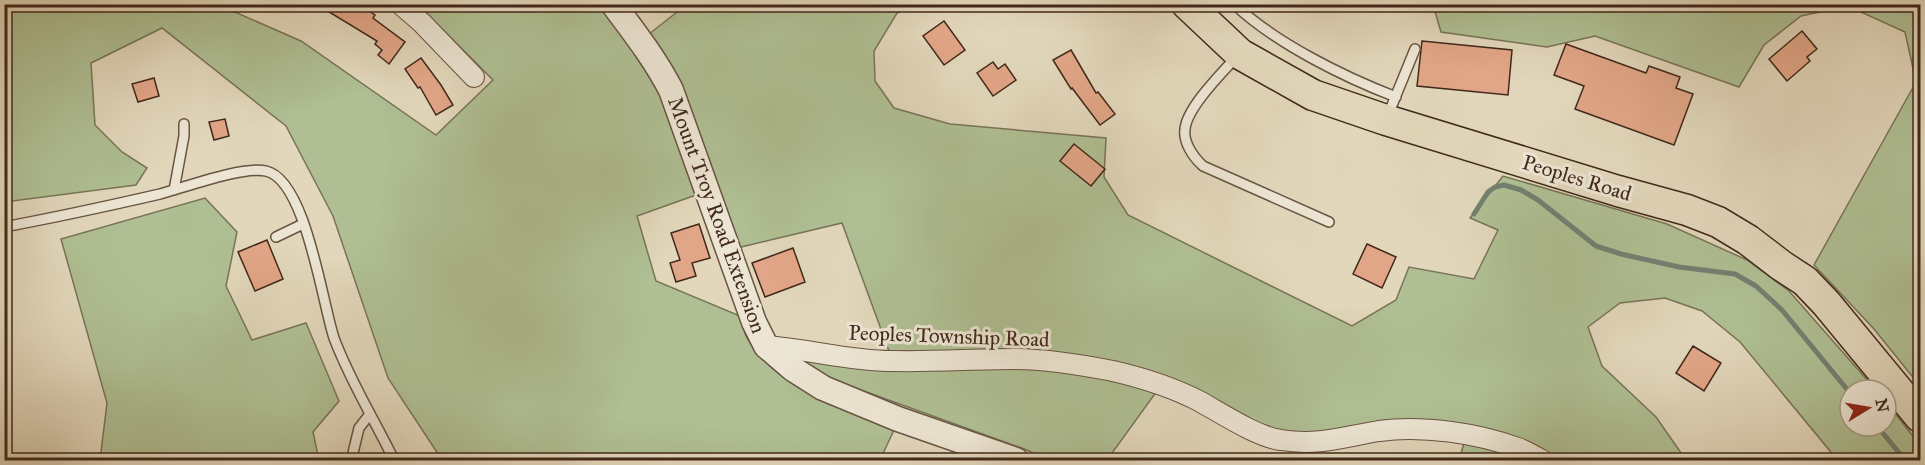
<svg xmlns="http://www.w3.org/2000/svg" width="1925" height="465" font-family="'IM FELL Great Primer',serif">
<style>
.green{fill:#afbf93;stroke:#787457;stroke-width:1.5}
.lines{fill:none;stroke-linecap:round;stroke-linejoin:round}
.stream{stroke:#738071;stroke-width:5}
.building{fill:#e1a687;stroke:#41281b;stroke-width:1.5}
.service-casing{stroke:#695443;stroke-width:12}
.minor-casing{stroke:#695443;stroke-width:22}
.tertiary-casing{stroke:#695443;stroke-width:27}
.primary-casing{stroke:#41281b;stroke-width:33}
.service{stroke:#ece5d3;stroke-width:9}
.minor{stroke:#ece5d3;stroke-width:20}
.tertiary{stroke:#ece5d3;stroke-width:24}
.primary{stroke:#e2d7bb;stroke-width:30}
.labels{text-anchor:middle;stroke-width:6;stroke-linejoin:round;paint-order:stroke}
.street-label{font-size:21px;fill:#41281b;stroke:#ece5d3}
</style>
<rect width="100%" height="100%" fill="#e2d7bb"/>
<filter id="stains"><feTurbulence type="fractalNoise" baseFrequency=".00333" numOctaves="4"/><feColorMatrix values="0 0 0 0 .2 0 0 0 0 .09 0 0 0 0 .02 0 0 0 .5 -.17"/></filter>
<radialGradient id="worn" r=".72"><stop offset=".6" stop-color="#630" stop-opacity="0"/><stop offset="1" stop-color="#630" stop-opacity=".3"/></radialGradient>
<path class="green" d="M4,5H219L301,41L436,135L493,80L418,5H600L653,71L696,195L637,216L656,281L740,316C742,324 744,332 747,338C778,390 842,408 894,430L880,460H442L388,378L333,216L286,126L162,28L91,63L95,125L122,152L147,168L136,185L5,202Z
M686,5H916L897,13L874,51L875,81L894,108L950,124L1106,138L1104,177L1128,215L1352,326L1396,300L1409,267L1474,279L1498,230L1470,218L1503,176L1667,224L1747,260L1789,291L1876,390H1850V426H1886V402L1920,445V460H1834L1830,451L1740,342L1702,311L1665,298L1620,303L1588,327L1602,366L1656,417L1686,460H1556L1518,443L1472,429L1316,436L1290,435L1026,351H889L842,223L737,248C726,213 715,177 702,142C688,99 678,69 649,34Z
M1433,5H1920V386L1874,329L1814,265L1916,82L1905,32L1848,6L1801,16L1764,45L1739,87L1595,36L1547,47L1441,32Z
M205,198L237,232L226,286L252,340L306,323L339,401L313,432L319,460H100L107,403L61,239Z
M794,357L1067,371L1105,378L1157,391L1107,460H1047L1027,450L825,377Z
M1464,443L1516,456L1525,460H1459Z"/>
<g class="lines">
<path class="stream" d="M1474,214L1488,192L1495,187L1504,185L1521,190L1538,200L1596,246L1621,254L1679,267L1735,274L1756,286L1782,310L1850,393
M1877,426L1905,460"/>
</g>
<path class="building" d="M316,4H373L369,11L375,15L373,18L405,42L389,64L378,55L382,50L375,44L377,41Z
M944,21L965,50L944,65L923,36Z
M1802,31L1817,49L1807,57L1810,61L1787,81L1769,59Z
M1422,41L1512,50L1508,95L1417,86Z
M1566,44L1646,73L1649,66L1680,77L1676,88L1693,94L1674,145L1575,109L1584,86L1554,75Z
M1071,50L1096,93L1098,92L1115,114L1100,125L1072,88L1071,89L1053,60Z
M421,58L441,85L453,105L436,115L420,87L418,88L405,69Z
M993,62L998,69L1005,64L1016,80L993,96L977,73Z
M154,78L159,96L138,102L132,84Z
M225,119L229,136L214,140L209,122Z
M1074,144L1105,169L1091,186L1060,161Z
M699,224L710,258L692,263L696,276L676,282L670,263L680,260L671,233Z
M267,240L283,279L255,291L238,252Z
M1367,244L1396,257L1382,288L1353,274Z
M793,248L805,282L765,297L752,263Z
M1693,346L1721,363L1704,391L1676,373Z"/>
<g class="lines">
<g class="service-casing">
<path id="service" d="M1234,4C1275,43 1344,77 1396,97
M1238,55C1223,72 1187,107 1185,129C1183,142 1193,157 1203,166L1329,222
M1388,115L1415,49
M174,190L184,136V124
M4,227C57,217 108,206 160,194C186,187 242,166 266,171C306,180 322,302 334,338C350,381 374,419 394,460
M276,237L303,224
M353,453L359,428L370,414"/>
</g>
<g class="minor-casing">
<path id="minor" d="M400,4L422,23L474,77
M766,346C808,349 849,361 892,361C933,362 974,359 1014,359C1047,359 1082,365 1113,371C1143,378 1172,387 1199,401C1221,413 1257,437 1281,440C1318,446 1343,437 1379,431C1422,425 1477,433 1518,448C1526,451 1534,456 1542,460"/>
</g>
<g class="tertiary-casing">
<path id="tertiary" d="M613,4C634,32 655,59 671,90L754,322L766,346L793,369L823,388L898,419L1016,460"/>
</g>
<g class="primary-casing">
<path id="primary" d="M1187,4L1240,54L1313,95L1386,120L1618,191L1687,210L1718,222L1748,240L1782,266L1805,281L1826,303L1920,417"/>
</g>
<use href="#service" class="service"/>
<use href="#minor" class="minor"/>
<use href="#tertiary" class="tertiary"/>
<use href="#primary" class="primary"/>
</g>
<g class="labels">
<g class="street-label">
<text transform="translate(1577 178) rotate(17)" y="7">Peoples Road</text>
<text transform="translate(717 215) rotate(70)" y="7">Mount Troy Road Extension</text>
<text transform="translate(949 336) rotate(2)" y="7">Peoples Township Road</text>
</g>
</g>
<rect width="1925" height="465" fill="none" stroke="#e2d7bb" stroke-width="24"/>
<rect x="6" y="6" width="1913" height="453" fill="none" stroke="#41281b" stroke-width="3"/>
<rect x="12" y="12" width="1901" height="441" fill="none" stroke="#41281b" stroke-width="1.5"/>
<g transform="translate(1868 408) rotate(79)"><circle r="28" fill="#ece5d3" stroke="#a89989" stroke-width="1.5"/>
<path d="M0-4.5L10 22L0 15L-10 22Z" fill="#8f2418"/>
<text y="-9" font-size="16" font-weight="bold" text-anchor="middle" fill="#41281b">N</text>
</g>
<rect width="100%" height="100%" filter="url(#stains)"/>
<rect width="100%" height="100%" fill="url(#worn)"/>
</svg>
